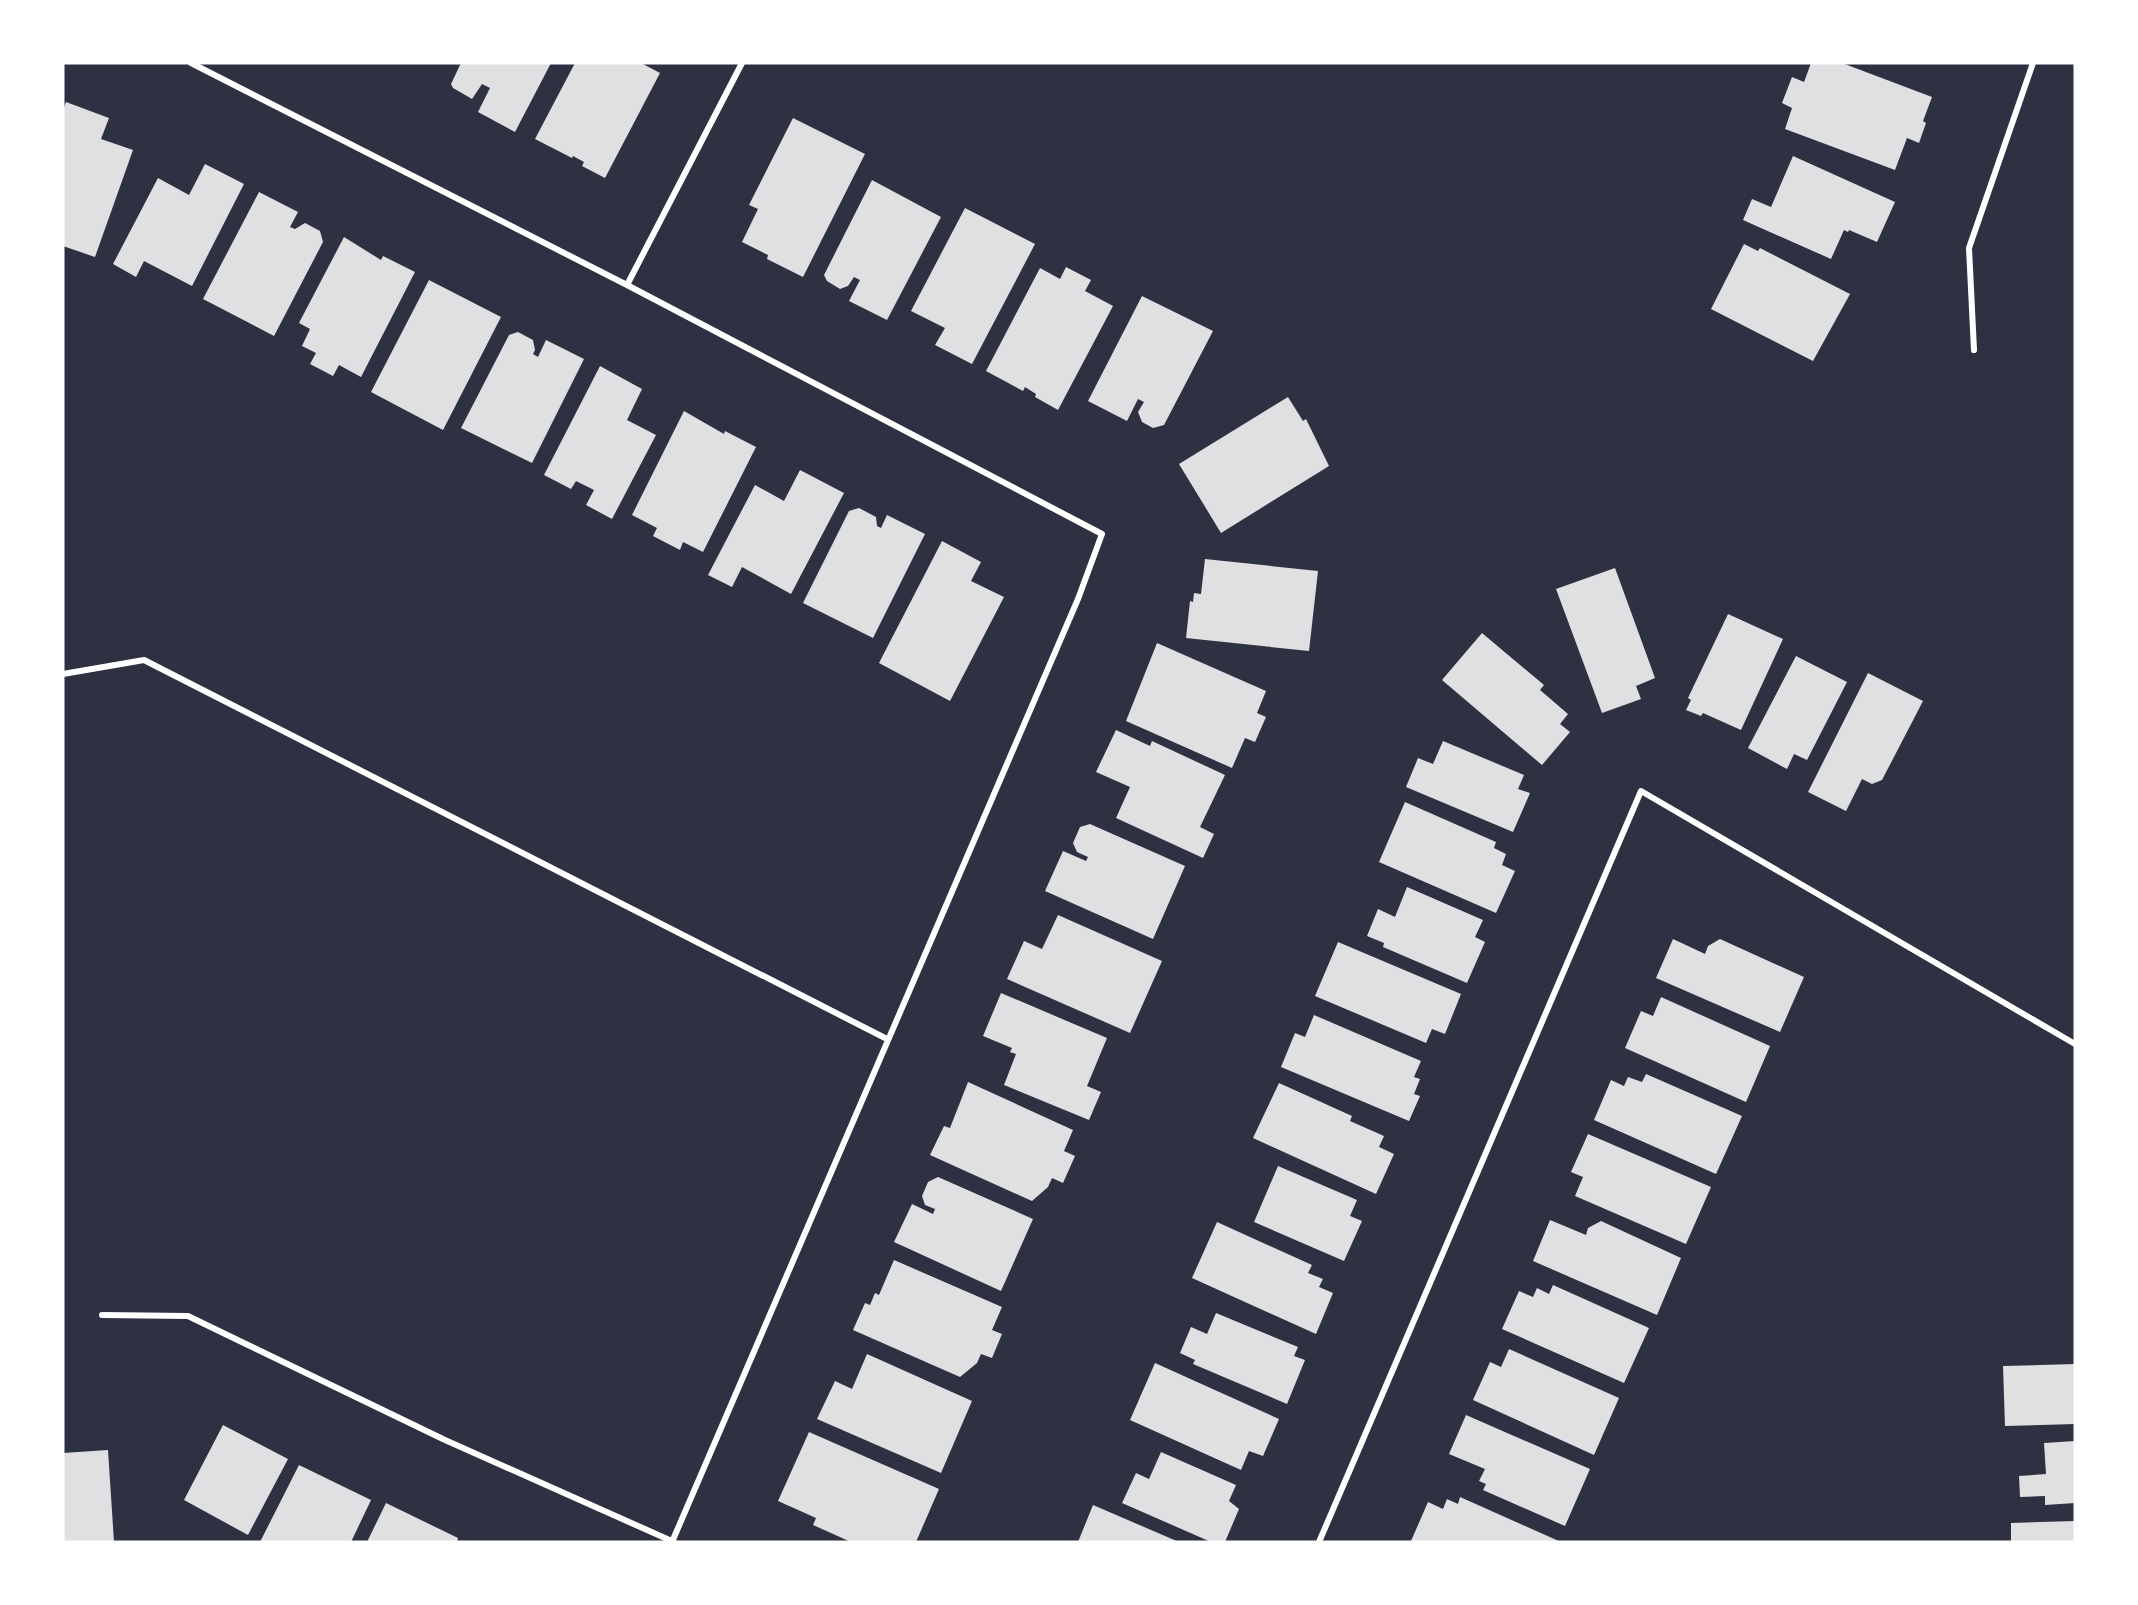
<svg xmlns="http://www.w3.org/2000/svg" width="2138" height="1605" font-family="'PT Sans Narrow',sans-serif">
<style>
.building{fill:#e0e0e3}
.lines{fill:none;stroke-linecap:round;stroke-linejoin:round}
.minor{stroke:#fff;stroke-width:6}
</style>
<rect width="100%" height="100%" fill="#2d3142"/>
<path class="building" d="M461,63H551L515,132L478,112L490,88L482,84L472,99L453,88L451,84Z
M575,63H641L660,73L605,178L582,166L584,162L573,156L572,158L535,139Z
M1811,63H1842L1932,97L1923,121L1926,123L1919,143L1907,138L1895,170L1785,129L1792,108L1782,103L1792,77L1804,82Z
M66,102L109,118L101,139L133,150L95,257L63,246V110Z
M793,118L865,154L803,277L767,259L768,255L742,242L758,209L749,205Z
M1793,156L1895,202L1877,242L1849,230L1848,232L1844,230L1831,259L1743,220L1752,199L1771,207Z
M205,164L244,184L192,286L144,261L136,277L113,264L158,178L189,195Z
M872,180L941,217L887,320L849,301L860,280L854,277L848,286L840,289L827,281L824,275Z
M259,192L298,212L290,227L295,229L305,223L320,231L323,242L274,336L203,299Z
M965,208L1035,244L972,364L935,345L945,328L911,311Z
M344,237L381,260L383,256L415,272L361,377L339,365L333,376L310,364L316,353L302,346L310,329L299,323Z
M1744,244L1758,251L1760,248L1850,294L1813,361L1711,309Z
M1066,267L1091,280L1085,291L1113,306L1058,410L1035,397L1036,394L1025,387L1023,391L986,371L1040,268L1060,279Z
M429,280L501,317L443,430L371,392Z
M1142,296L1213,331L1164,425L1153,428L1142,422L1138,412L1144,402L1138,399L1127,421L1088,401Z
M518,332L533,340L535,350L533,354L538,357L546,340L584,359L532,463L461,428L509,335Z
M600,366L642,389L627,420L656,435L612,519L586,505L594,490L576,481L571,489L544,475Z
M1288,397L1303,421L1306,419L1329,466L1221,533L1179,464Z
M684,411L724,434L725,431L756,447L703,552L683,542L680,550L653,536L657,528L632,515Z
M800,470L844,493L791,594L742,567L732,587L708,575L755,485L784,501Z
M859,508L876,517L877,526L881,528L887,515L925,534L873,638L803,603L849,511Z
M942,541L981,562L971,581L1004,597L950,701L879,663Z
M1205,559L1318,571L1309,651L1186,638L1190,601L1193,602L1194,593L1201,594Z
M1615,568L1655,678L1636,686L1641,699L1602,713L1556,589Z
M1728,614L1783,639L1741,730L1703,713L1701,716L1686,710L1691,700L1688,698Z
M1482,633L1544,685L1540,690L1568,714L1560,724L1570,732L1542,765L1442,680Z
M1157,643L1266,691L1257,713L1266,717L1255,742L1245,738L1232,768L1126,721Z
M1796,656L1847,682L1807,760L1794,754L1787,769L1748,748Z
M1868,673L1923,701L1882,780L1872,784L1862,779L1846,811L1808,792Z
M1116,730L1150,746L1152,741L1225,775L1200,827L1214,834L1203,858L1116,818L1130,787L1096,772Z
M1443,741L1524,775L1518,789L1530,793L1513,832L1406,787L1418,758L1433,764Z
M1405,802L1496,842L1494,848L1506,854L1502,865L1515,871L1496,913L1379,862Z
M1090,824L1185,866L1153,939L1045,891L1063,851L1086,861L1088,857L1077,852L1073,843L1080,827Z
M1407,887L1483,920L1475,937L1485,942L1467,983L1383,947L1384,943L1367,936L1378,909L1395,917Z
M1058,915L1162,961L1130,1033L1007,979L1024,941L1042,949Z
M1673,939L1705,954L1708,946L1720,939L1804,977L1780,1032L1656,978Z
M1338,942L1461,994L1445,1034L1432,1029L1426,1043L1315,996Z
M1001,993L1107,1038L1087,1086L1101,1092L1089,1120L1004,1085L1016,1054L1010,1052L1012,1048L983,1036Z
M1661,997L1770,1046L1746,1102L1625,1048L1641,1011L1653,1016Z
M1314,1015L1421,1061L1414,1077L1420,1079L1414,1094L1420,1096L1409,1121L1281,1067L1295,1033L1305,1037Z
M1646,1074L1742,1116L1716,1174L1594,1120L1611,1080L1624,1086L1628,1077L1642,1082Z
M968,1082L1073,1130L1064,1151L1075,1156L1063,1183L1052,1178L1048,1187L1032,1201L930,1155L944,1126L950,1128Z
M1279,1083L1352,1116L1350,1121L1384,1136L1379,1147L1394,1154L1376,1194L1253,1138Z
M1588,1134L1711,1187L1686,1244L1575,1196L1583,1177L1571,1172Z
M1278,1166L1357,1200L1350,1216L1362,1221L1344,1261L1254,1222Z
M938,1177L1033,1219L1001,1291L894,1242L912,1204L933,1214L935,1209L925,1205L922,1196L928,1182Z
M1550,1220L1586,1235L1588,1228L1601,1221L1681,1258L1657,1315L1533,1261Z
M1217,1222L1312,1265L1308,1273L1323,1279L1319,1287L1333,1293L1316,1334L1192,1278Z
M894,1260L1002,1307L992,1330L1002,1334L992,1358L981,1354L977,1363L960,1377L853,1330L865,1303L870,1305L875,1293L879,1295Z
M1553,1285L1649,1328L1624,1383L1502,1329L1519,1291L1533,1297L1537,1288L1549,1294Z
M1216,1313L1298,1347L1294,1356L1305,1360L1287,1404L1193,1364L1195,1360L1180,1353L1191,1327L1207,1334Z
M1509,1349L1619,1398L1594,1455L1473,1400L1490,1362L1501,1367Z
M867,1354L972,1401L941,1473L817,1419L835,1381L852,1389Z
M1155,1363L1279,1419L1263,1456L1249,1451L1241,1470L1130,1420Z
M2075,1364V1424L2005,1426L2003,1366Z
M1466,1415L1590,1469L1565,1526L1483,1490L1486,1484L1479,1481L1485,1469L1449,1454Z
M223,1425L288,1459L248,1535L184,1500Z
M809,1432L939,1489L916,1542H851L813,1525L816,1518L778,1501Z
M2075,1441V1503L2045,1505V1496L2020,1497L2019,1476L2046,1474L2044,1443Z
M108,1450L114,1542H63V1453Z
M1161,1452L1236,1485L1229,1501L1239,1509L1225,1542H1211L1122,1503L1136,1473L1149,1479Z
M299,1465L371,1500L351,1542H260Z
M1460,1497L1561,1542L1411,1541L1428,1502L1443,1509L1447,1499L1458,1504Z
M386,1503L458,1538L457,1542H367Z
M1093,1505L1179,1542H1078Z
M2075,1521V1542H2011V1523Z"/>
<g class="lines">
<path class="minor" d="M191,63L627,285L1102,534L1078,599L672,1542
M627,285L742,63
M1974,350L1969,248L2033,63
M63,674L144,660L887,1039
M102,1315L188,1316L445,1440L674,1542
M1319,1542L1641,791L2075,1044"/>
</g>
<rect width="2138" height="1605" fill="none" stroke="#ffffff" stroke-width="129"/>
</svg>
